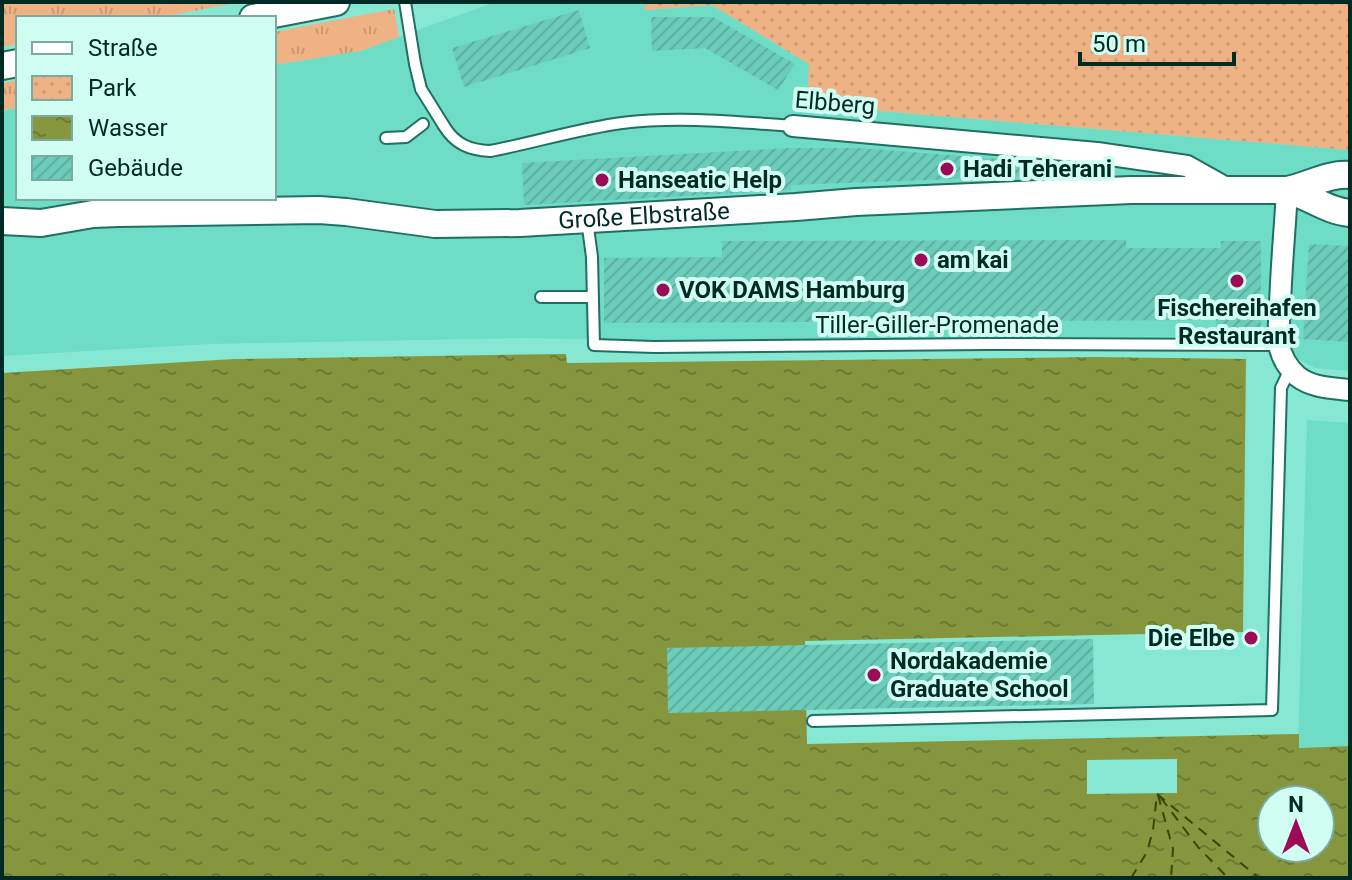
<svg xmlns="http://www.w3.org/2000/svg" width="1352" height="880" font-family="Roboto,sans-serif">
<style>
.built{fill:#6fdcc6}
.grass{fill:url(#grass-tufts)}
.park{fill:url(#park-dots)}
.water{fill:url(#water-ripples);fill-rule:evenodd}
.pier{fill:#86e8d2}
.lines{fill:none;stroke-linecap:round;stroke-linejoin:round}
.ferry{stroke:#3b4500;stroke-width:2;stroke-dasharray:10 8;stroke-linecap:butt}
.building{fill:url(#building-hatch)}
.service-casing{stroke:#206f61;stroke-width:14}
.minor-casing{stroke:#206f61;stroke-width:24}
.tertiary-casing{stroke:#206f61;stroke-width:30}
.service{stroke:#fff;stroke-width:10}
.minor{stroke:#fff;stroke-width:20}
.tertiary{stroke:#fff;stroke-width:26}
.service-bridge-casing{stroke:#206f61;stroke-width:14;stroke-linecap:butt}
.service-bridge{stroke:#fff;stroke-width:10}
.poi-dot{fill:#9d0a56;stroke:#d1fef3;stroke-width:3}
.labels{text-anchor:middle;stroke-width:8;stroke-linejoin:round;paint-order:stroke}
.street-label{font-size:24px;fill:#002b24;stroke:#d1fef3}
.poi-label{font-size:24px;font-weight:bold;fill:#002b24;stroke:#d1fef3;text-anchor:start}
</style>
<defs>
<pattern id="grass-tufts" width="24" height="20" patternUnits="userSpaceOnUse" patternTransform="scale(2)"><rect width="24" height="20" fill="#eeb284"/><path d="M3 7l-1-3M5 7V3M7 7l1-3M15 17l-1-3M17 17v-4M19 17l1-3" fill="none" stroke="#ca9972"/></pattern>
<pattern id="park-dots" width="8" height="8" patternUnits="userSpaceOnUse" patternTransform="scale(2)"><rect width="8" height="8" fill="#eeb284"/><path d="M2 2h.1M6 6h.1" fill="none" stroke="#ca9972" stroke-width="1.8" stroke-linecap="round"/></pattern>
<pattern id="water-ripples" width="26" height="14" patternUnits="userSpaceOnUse" patternTransform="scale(2)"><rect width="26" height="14" fill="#86963e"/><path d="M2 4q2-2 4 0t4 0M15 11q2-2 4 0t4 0" fill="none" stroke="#6b7b34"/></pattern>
<pattern id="building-hatch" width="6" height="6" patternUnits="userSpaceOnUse" patternTransform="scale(2)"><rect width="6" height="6" fill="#6bcdb9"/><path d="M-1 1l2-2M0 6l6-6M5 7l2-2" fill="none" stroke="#5bb09f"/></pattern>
</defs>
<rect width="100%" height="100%" fill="#86e8d2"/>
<path class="built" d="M495,2H645V10L712,5L809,64L808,105L1350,150V371L1315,368L1255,336L622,340L525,338L210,344L2,356V111L18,108V198H274V65L360,51Z
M1307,420L1350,423V746L1298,748Z"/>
<path class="grass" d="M2,2H241L156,18H18V44L2,47Z
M394,9L399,37L360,51L274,65V32Z
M18,80V108L2,110V83Z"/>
<path class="park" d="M645,2H1350V150L807,105L809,64L712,5L645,10Z"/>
<path class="water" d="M566,354L567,363L1095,357L1246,359L1243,632L805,641L807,744L1299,734V748L1350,746V878H2V373L234,359ZM1272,800H1320V848H1272Z"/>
<path class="pier" d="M1177,759V793L1087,794V760Z"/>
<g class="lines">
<path class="ferry" d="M1157,794L1259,878
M1158,795L1173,849L1171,878
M1161,798L1198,847L1228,878
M1131,878L1147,852L1153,830L1157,794"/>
</g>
<path class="building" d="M579,10L590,48L464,87L452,48Z
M651,17H713L795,64L778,90L705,48L652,51Z
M789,148H859L1063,164V175L791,185V190L524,205L522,163Z
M1126,240V248H1221V241H1261V332H1251V336H1216V320L604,323V258L722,257V241Z
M1309,244L1350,246V342L1303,339Z
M1093,639L1094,704L668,713L667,648Z"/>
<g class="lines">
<g class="service-casing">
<path id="service" d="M405,2L415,64L421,89
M444,126C455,144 469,150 490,151C533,143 577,129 622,123C679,116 736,122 793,126
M386,138L406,137L423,124
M587,220L592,257L594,345L654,347L987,344L1279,345
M541,297H592
M813,721L1272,710L1281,388L1290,369"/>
</g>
<g class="minor-casing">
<path id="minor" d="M793,126L1097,153L1187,166L1228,189
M1287,190C1285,229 1281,268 1280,307C1279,319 1278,332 1279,344C1281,356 1288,368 1297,376C1312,388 1332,388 1350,390"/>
</g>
<g class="tertiary-casing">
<g id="tertiary">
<path d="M253,18L336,2"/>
<path d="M2,66L18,63"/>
<path d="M1287,190C1309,196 1327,211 1350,213"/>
<path id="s1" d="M2,221L41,223L93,214L118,213L319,210L346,212L435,224L520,223L796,207L856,202L1131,190H1287C1308,186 1328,173 1350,175"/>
</g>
</g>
<use href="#service" class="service"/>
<use href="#minor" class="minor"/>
<use href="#tertiary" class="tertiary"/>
<g class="service-bridge-casing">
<path id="service-bridge" d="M421,89L444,126"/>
</g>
<use href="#service-bridge" class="service-bridge"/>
</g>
<g class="poi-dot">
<circle cx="947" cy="169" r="8"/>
<circle cx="602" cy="180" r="8"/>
<circle cx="921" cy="260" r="8"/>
<circle cx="1237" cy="281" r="8"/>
<circle cx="663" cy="290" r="8"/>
<circle cx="1251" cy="638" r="8"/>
<circle cx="874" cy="675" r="8"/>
</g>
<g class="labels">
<g class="street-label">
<text transform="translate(835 103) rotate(5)" y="8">Elbberg</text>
<text dy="8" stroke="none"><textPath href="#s1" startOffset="644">Große Elbstraße</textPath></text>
<text x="937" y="333">Tiller-Giller-Promenade</text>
</g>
<g class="poi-label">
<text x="963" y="177">Hadi Teherani</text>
<text x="618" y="188">Hanseatic Help</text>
<text x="937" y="268">am kai</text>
<text x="679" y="298">VOK DAMS Hamburg</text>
<text x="1237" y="316" text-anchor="middle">Fischereihafen<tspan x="1237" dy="28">Restaurant</tspan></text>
<text x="1235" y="646" text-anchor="end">Die Elbe</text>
<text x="890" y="669">Nordakademie<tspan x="890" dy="28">Graduate School</tspan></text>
</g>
</g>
<rect width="1352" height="880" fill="none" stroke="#002b24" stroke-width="8"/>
<rect x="16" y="16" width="260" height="184" fill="#d1fef3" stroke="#7daaa0" stroke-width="2"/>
<rect x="32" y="42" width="40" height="12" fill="#ffffff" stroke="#7daaa0" stroke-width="2"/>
<text x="88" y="56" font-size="24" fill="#002b24">Straße</text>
<rect x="32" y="76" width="40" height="24" fill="url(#park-dots)" stroke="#7daaa0" stroke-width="2"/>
<text x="88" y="96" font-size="24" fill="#002b24">Park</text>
<rect x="32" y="116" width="40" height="24" fill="url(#water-ripples)" stroke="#7daaa0" stroke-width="2"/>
<text x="88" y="136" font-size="24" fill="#002b24">Wasser</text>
<rect x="32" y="156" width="40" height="24" fill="url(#building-hatch)" stroke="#7daaa0" stroke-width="2"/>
<text x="88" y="176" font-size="24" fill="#002b24">Gebäude</text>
<g transform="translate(1296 824)"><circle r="38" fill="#d1fef3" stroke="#7daaa0" stroke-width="2"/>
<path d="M0-6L14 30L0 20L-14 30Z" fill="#9d0a56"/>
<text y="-12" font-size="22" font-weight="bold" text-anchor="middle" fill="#002b24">N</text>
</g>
<path d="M1080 52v12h154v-12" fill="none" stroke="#002b24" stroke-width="4"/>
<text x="1092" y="52" font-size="24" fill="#002b24" stroke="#d1fef3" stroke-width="6" paint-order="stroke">50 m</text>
</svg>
